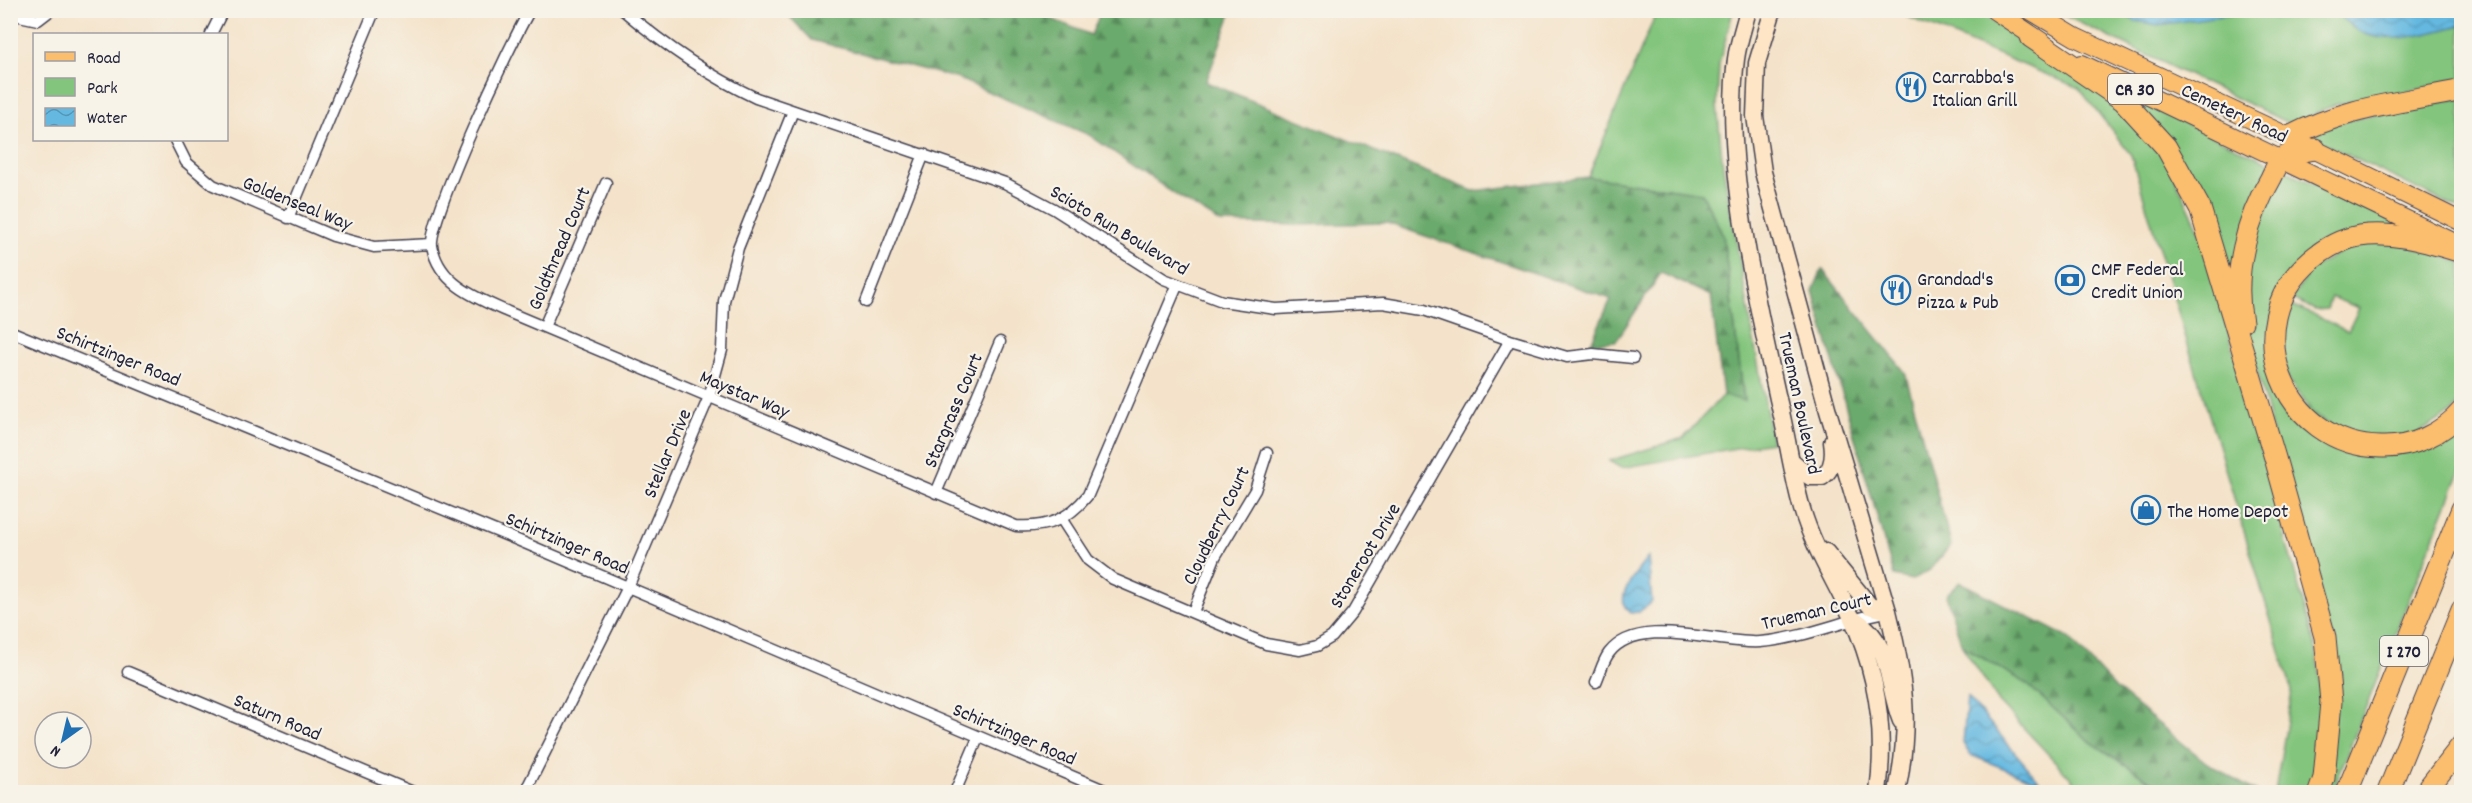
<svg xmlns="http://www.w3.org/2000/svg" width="2472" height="803" font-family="Dekko,sans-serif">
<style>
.green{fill:#83c57d;stroke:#52745c;stroke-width:1.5}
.forest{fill:url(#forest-firs);stroke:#466654;stroke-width:1.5}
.water{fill:url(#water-waves);stroke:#446e8e;stroke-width:1.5}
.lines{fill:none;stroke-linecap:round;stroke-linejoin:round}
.street-casing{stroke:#423f50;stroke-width:13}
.secondary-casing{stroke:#423f50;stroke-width:19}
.primary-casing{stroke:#423f50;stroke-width:20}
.highway-casing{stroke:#423f50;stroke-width:23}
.street{stroke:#fff;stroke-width:10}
.secondary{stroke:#fde5c5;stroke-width:16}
.primary{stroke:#fbbd6e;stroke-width:18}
.highway{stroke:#fbbd6e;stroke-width:21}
.labels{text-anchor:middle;stroke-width:4.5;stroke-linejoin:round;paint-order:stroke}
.shield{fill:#f7f3e8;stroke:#62616f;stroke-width:1.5}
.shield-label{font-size:18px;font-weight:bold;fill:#22223b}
.poi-label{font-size:20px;fill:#22223b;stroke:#f7f3e8;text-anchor:start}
.street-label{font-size:20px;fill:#22223b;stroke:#f7f3e8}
</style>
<defs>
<pattern id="forest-firs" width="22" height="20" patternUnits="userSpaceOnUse" patternTransform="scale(1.5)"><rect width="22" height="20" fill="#6aaa6c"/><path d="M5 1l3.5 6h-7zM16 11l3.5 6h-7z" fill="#578a5a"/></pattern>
<pattern id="water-waves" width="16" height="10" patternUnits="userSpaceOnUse" patternTransform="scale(1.5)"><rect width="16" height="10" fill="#65b9e1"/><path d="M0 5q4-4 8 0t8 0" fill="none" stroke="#5396b8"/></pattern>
</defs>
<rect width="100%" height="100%" fill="#f7f3e8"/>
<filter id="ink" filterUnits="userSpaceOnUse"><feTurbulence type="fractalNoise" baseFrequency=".0167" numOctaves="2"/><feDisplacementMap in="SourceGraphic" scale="12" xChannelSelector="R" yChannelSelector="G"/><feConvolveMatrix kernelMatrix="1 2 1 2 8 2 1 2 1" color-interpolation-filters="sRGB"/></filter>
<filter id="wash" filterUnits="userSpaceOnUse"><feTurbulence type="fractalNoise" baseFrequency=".008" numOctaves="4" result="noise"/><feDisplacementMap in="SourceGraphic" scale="24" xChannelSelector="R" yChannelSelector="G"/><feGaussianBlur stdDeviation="1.35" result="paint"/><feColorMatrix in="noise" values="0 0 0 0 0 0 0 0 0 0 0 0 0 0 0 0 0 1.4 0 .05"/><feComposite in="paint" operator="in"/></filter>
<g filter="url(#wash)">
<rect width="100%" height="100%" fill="#f4e3ca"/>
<path class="green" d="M1657,11H1733L1719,64L1717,105L1723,167L1772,442L1621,468L1609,461L1683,438L1723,395L1744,400L1723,235L1702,193L1588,177Z
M1908,11H1978L2030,47L2106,94L2167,160L2203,238L2316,650L2323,709L2312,792H2275L2292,691L2131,155L2079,88L1906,16Z
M2055,11H2461V82L2336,104L2296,123L2286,122Z
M2461,98V210L2310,137L2330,124Z
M2134,100L2271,163L2234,307L2200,202Z
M2285,170L2409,229H2377L2289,276L2279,389L2373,453L2461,418V469L2332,792H2326L2336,693L2244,316L2247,248Z
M2382,242L2411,246L2461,262V400L2452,412L2409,439L2349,435L2317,418L2288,380L2280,339L2290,305C2311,312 2328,323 2348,331L2359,308L2331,297L2327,309L2315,310L2292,299L2310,269L2351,246Z
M1962,646L2026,683L2088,740L2167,792H2084L1999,702Z"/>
<path class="forest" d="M777,11H1032L1091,35L1101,11H1232L1206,82L1473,191L1588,177L1702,193L1723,235L1744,401L1723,395L1711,296L1661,273L1616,341L1591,343L1611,299L1387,223L1296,225L1221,223L1179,197L1089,135L959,79L812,40L789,16Z
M1822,269L1905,372L1951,545L1930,570L1912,580L1894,576L1813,291Z
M1960,582L2069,638L2116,689L2207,763L2256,792H2167L2088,740L2026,683L1962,646L1946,595Z"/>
<path class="water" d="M2117,11H2297L2275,18L2248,12L2158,25L2135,21Z
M2337,11H2461V25C2419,35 2367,55 2337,11Z
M1648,557L1652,602L1639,612L1630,613C1611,597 1638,572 1648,557Z
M1967,696L2041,783L1970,755L1963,743Z"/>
</g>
<g filter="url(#ink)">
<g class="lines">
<g class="street-casing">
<path id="street" d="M530,10C511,41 428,219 432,246C439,284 476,298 508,312L1016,526C1047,528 1068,520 1088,495L1177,286
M623,10C664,45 707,75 756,98L1005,183L1054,209L1164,279L1222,301L1276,309L1383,303L1424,310L1510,340L1567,357L1593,354L1633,358
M10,14L38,20L51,10
M211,34L223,10
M175,140L186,162L213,185L333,236L374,247L432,244
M288,218L373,14
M866,302L924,154
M544,327L606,183
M10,331L515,539L1109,792
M936,493L1000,342
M1062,520L1088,560L1113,579L1266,644L1300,650L1317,646L1332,637L1353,612L1510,340
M1193,612L1215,557L1255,490L1267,453
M128,672L413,792
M1596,682C1600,673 1603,661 1609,653C1639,614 1719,645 1760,642C1802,639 1844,620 1885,612
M525,792L628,587L709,397L722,350L724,301L738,248L793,111
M955,792L978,738"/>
</g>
<g class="secondary-casing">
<path id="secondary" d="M1748,10C1744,26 1738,43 1736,59C1723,161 1756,298 1778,399C1787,435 1792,474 1802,509C1813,547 1835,581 1851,616C1877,672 1886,732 1878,792
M1773,10L1757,63L1755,116L1763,172L1828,411L1888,611C1905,680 1911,722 1897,792
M1793,462L1810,477H1822C1834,469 1834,455 1832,442
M1826,552L1870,606L1888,611
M1852,618C1892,639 1886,684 1901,721"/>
</g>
<g class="primary-casing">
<path id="primary" d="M1994,10L2042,42
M2030,10L2075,37L2289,137L2462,222
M2082,64L2457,244"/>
</g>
<g class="highway-casing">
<path id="highway" d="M2031,37L2123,100L2166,147L2200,208L2275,458L2325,637L2331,702L2324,778L2319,792
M2289,137C2345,107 2401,103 2462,90
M2462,252C2428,242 2395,231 2359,236C2342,239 2324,249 2311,260C2235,325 2284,446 2381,447C2412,448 2442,434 2462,411
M2242,322C2232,274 2247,219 2271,178C2274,172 2278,162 2283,158C2293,152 2304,151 2315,149
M2347,792L2462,509
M2388,792L2462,610
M2425,792L2462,745"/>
</g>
<use href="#street" class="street"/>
<use href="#secondary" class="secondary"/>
<use href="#primary" class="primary"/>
<use href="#highway" class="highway"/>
</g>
</g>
<defs>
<g id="restaurant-ring" transform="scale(1.5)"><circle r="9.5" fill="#f7f3e8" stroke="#1f6fb2" stroke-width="1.5"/><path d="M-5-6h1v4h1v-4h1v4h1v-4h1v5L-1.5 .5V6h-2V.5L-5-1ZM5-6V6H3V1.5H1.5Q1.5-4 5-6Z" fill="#1f6fb2"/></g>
<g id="bank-ring" transform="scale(1.5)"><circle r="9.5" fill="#f7f3e8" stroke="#1f6fb2" stroke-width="1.5"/><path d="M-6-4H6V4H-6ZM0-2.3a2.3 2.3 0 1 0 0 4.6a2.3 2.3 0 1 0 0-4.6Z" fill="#1f6fb2"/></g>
<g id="shop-ring" transform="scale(1.5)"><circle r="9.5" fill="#f7f3e8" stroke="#1f6fb2" stroke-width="1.5"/><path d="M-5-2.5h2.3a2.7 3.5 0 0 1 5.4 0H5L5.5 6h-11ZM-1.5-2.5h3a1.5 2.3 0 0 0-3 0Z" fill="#1f6fb2"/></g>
</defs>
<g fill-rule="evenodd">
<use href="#restaurant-ring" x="1911" y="87"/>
<use href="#bank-ring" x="2070" y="280"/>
<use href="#restaurant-ring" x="1896" y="290"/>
<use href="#shop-ring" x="2146" y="510"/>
</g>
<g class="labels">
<g class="shield">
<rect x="2108" y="74" width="54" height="30" rx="4.5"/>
<rect x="2380" y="636" width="48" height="30" rx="4.5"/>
</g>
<g class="shield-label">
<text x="2135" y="95">CR 30</text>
<text x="2404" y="657">I 270</text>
</g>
<g class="poi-label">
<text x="1932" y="83">Carrabba's<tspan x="1932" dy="23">Italian Grill</tspan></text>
<text x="2091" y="275">CMF Federal<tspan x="2091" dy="23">Credit Union</tspan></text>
<text x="1917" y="285">Grandad's<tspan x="1917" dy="23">Pizza &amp; Pub</tspan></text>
<text x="2167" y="517">The Home Depot</text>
</g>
<g class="street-label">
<text transform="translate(2235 112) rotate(25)" y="7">Cemetery Road</text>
<text transform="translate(298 202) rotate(22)" y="7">Goldenseal Way</text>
<text transform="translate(1120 229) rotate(31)" y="7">Scioto Run Boulevard</text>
<text transform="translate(558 248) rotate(-67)" y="7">Goldthread Court</text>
<text transform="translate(119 355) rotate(22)" y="7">Schirtzinger Road</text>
<text transform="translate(745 393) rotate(23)" y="7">Maystar Way</text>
<text transform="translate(1801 403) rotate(78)" y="7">Trueman Boulevard</text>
<text transform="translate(952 410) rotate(-67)" y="7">Stargrass Court</text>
<text transform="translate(666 453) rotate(-67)" y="7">Stellar Drive</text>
<text transform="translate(1215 525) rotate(-64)" y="7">Cloudberry Court</text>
<text transform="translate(568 542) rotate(23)" y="7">Schirtzinger Road</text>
<text transform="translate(1364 555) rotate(-59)" y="7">Stoneroot Drive</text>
<text transform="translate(1816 610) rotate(-13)" y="7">Trueman Court</text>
<text transform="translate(278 716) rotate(23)" y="7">Saturn Road</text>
<text transform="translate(1015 733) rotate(23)" y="7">Schirtzinger Road</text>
</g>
</g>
<rect width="2472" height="803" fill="none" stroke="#f7f3e8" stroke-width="36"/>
<rect x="33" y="33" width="195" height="108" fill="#f7f3e8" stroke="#a29fa3" stroke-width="1.5"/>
<rect x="45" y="52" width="30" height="9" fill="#fbbd6e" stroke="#a29fa3" stroke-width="1.5"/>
<text x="87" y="63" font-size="18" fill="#22223b">Road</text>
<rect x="45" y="78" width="30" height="18" fill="#83c57d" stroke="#a29fa3" stroke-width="1.5"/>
<text x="87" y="93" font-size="18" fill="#22223b">Park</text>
<rect x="45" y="108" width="30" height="18" fill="url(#water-waves)" stroke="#a29fa3" stroke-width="1.5"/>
<text x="87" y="123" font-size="18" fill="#22223b">Water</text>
<g transform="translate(63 740) rotate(214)"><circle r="28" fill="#f7f3e8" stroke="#a29fa3" stroke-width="1.5"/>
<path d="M0-4.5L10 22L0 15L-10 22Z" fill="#1f6fb2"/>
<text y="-9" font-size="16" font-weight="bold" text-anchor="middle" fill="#22223b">N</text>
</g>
</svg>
